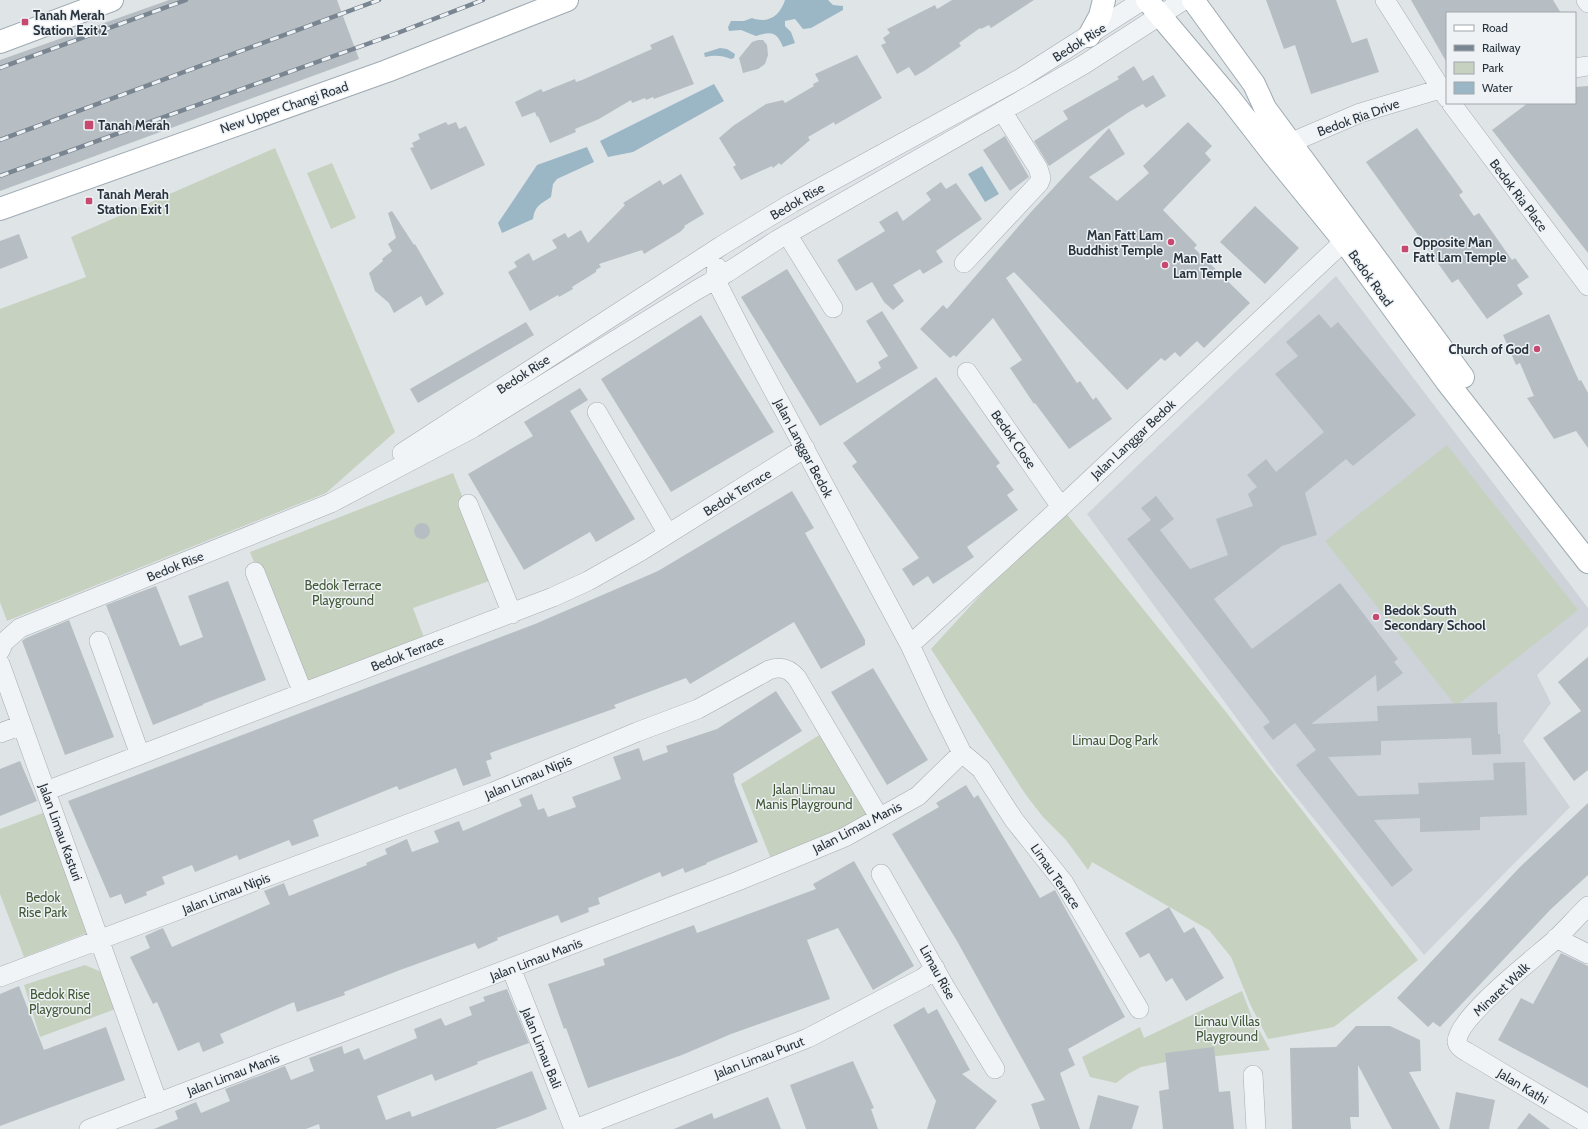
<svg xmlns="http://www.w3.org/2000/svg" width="1588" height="1129" font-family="Cabin,sans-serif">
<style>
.built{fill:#cdd3d9}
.green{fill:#c7d1c0}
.water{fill:#9bb7c6}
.building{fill:#b6bec4}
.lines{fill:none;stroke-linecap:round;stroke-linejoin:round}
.minor-casing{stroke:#a5acb1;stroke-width:20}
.major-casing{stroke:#9faab3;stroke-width:24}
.minor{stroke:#f1f4f6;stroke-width:19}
.major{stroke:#fff;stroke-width:22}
.rail-casing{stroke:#798590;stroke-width:4.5}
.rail{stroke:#eef2f5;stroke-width:3;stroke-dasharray:9;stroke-linecap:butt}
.poi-dot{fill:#c7496f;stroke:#eef2f5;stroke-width:1.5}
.labels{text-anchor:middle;stroke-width:3;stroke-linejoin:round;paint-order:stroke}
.poi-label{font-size:13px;font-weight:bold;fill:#29343e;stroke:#eef2f5;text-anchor:start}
.street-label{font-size:13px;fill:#29343e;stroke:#eef2f5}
.park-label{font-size:13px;fill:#425937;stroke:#eef2f5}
</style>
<rect width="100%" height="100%" fill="#dfe4e7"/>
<path class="built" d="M1336,276L1588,608V626L1537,675L1551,703L1523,741L1570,807L1424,955L1276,772L1087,514Z"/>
<path class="green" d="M275,148L395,432L326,493L7,621L0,602V309L86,277L71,237Z
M332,163L356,218L331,229L307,173Z
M1447,445L1578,610L1456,706L1325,541Z
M453,473L495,579L413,608L426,643L304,689L250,552Z
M1061,507L1226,712L1418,960L1334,1027L1268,1039L1250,1004L1231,957L1209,930L1092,862L1088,870L1066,840L1043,817L1026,795L931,649Z
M821,734L868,815L841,830L771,859L741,784Z
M48,811L92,931L24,957L0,894V829Z
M85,965L104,973L121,1007L40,1037L24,985Z
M1242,991L1251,1015L1270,1050L1166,1062L1141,1067L1128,1074L1116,1083L1090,1077L1082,1057L1140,1027L1144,1038Z"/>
<path class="water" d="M785,0H828L833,5L843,6V10L811,28L803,29L795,19L785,21V26L791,32L795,43L783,47C777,32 772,31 756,36L741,30L729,31L728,27L731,21H744L752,18C768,24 780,16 785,0Z
M720,48L727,49L735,54L734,58L731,59C721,55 715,55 705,57L704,53Z
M714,84L724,101L633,152L608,157L600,141Z
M587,147L594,162L557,179L553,184L551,197C541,204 535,205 533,219L502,233L498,223L537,165Z
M982,166L999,194L985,202L968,174Z"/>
<path class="building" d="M169,0H337L359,59L0,191V60Z
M952,0H1034L991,28L989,25L981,29L980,28L959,43L961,46L924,71L915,76L909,67L897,74L881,45L886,43L883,38L890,33L887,29L935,5L937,9Z
M1266,0H1336L1352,43L1367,38L1379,72L1311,94L1295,45L1284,49Z
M1411,0H1553L1561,13H1447V63Z
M673,35L694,84L654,99L653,97L646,100L645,98L632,103L631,100L599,119L575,129L576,132L550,143L538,116L537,117L535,112L522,117L515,102L541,89L543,92L575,79L576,82L582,80L652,49L650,45Z
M758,40H763L767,45L768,55L765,64L758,69L743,73L739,58L752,42Z
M857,55L882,98L835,125L834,122L808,137L810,140L781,165L779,163L773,168L772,166L741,180L733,167L736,165L719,138L733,126L766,104L783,100L785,103L814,86L813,84L819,81L815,74Z
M1134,66L1143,81L1153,75L1166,96L1146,108L1143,104L1129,112L1049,166L1034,141L1068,119L1063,111L1119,79L1117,77Z
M1588,86V253L1492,130L1528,103H1575V87Z
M446,122L448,125L456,122L459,129L466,126L485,165L431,190L410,148L414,147L412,143L420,139L418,134Z
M1188,122L1212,146L1205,153L1211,160L1163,210L1197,245L1194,248L1250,303L1204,348L1197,341L1180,357L1175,352L1165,361L1161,358L1127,390L1014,272L1006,278L1077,383L1080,381L1093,400L1096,397L1112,419L1069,449L1035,403L1034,404L1010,368L1022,360L993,318L956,357L954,355L950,358L920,329L943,305L947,309L1031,212L1109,128L1125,154L1089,177L1117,201L1149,173L1143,166Z
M1417,128L1463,192L1459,195L1474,216L1479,213L1512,260L1515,258L1529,277L1517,285L1523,294L1487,319L1458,279L1452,283L1366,162Z
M1005,136L1029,177L1010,191L983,150Z
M681,174L704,214L684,226L685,227L680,232L644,254L642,250L599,264L601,267L596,270V272L572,287L573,289L559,297L558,295L530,311L508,272L517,267L514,262L529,253L533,261L557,248L552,240L565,233L568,238L581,230L588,243L625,205L623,203L660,180L663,185Z
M941,182L946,189L956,183L982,219L936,251L943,262L923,274L920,269L893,285L904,301L893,310L884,302L872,282L856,291L837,260L885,231L879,222L897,211L903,221L931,200L926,193Z
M1255,206L1299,248L1265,284L1220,242Z
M392,211L414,245L415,244L444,294L426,306L421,296L394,313L389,303L375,291L369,273L383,261L382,259L392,251L388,244L396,238L388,213Z
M19,234L28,258L0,269V241Z
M787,269L857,383L881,368L878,362L888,356L866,321L882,311L918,368L820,426L741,297Z
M1319,314L1331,328L1338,322L1416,415L1353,466L1346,459L1305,493L1317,535L1282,546L1214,599L1252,649L1340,583L1398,659L1394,662L1403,673L1377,692L1376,675L1311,724L1378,721L1377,706L1497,702L1498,734H1500L1501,754L1472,755L1471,738L1381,741V755L1328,757L1358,796L1419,794L1418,783L1494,780L1493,763L1525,762L1527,815L1480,817V830L1420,832V818L1374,820L1413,870L1392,887L1296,765L1316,750L1295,723L1273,740L1263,727L1270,722L1127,539L1151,520L1141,508L1156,496L1174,519L1160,530L1190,569L1228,555L1216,519L1253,506L1248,494L1257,487L1247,475L1266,459L1276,472L1324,432L1275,374L1298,356L1286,342Z
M1549,314L1579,381L1581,380L1588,393V448L1576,431L1554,439L1527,398L1534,396L1520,363L1516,365L1503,335Z
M701,315L774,432L671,492L601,379Z
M526,322L534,335L418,403L410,389Z
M936,377L1000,463L996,466L1014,490L1007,495L1018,510L967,547L974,557L933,584L928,576L913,586L902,569L919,558L852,466L857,462L843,443Z
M580,388L588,400L570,411L635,519L596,542L590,532L524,570L468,474L533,436L524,422Z
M792,491L814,528L805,533L865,640V645L821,669L794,622L690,684L686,678L614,705L616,708L490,753L492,759L486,761L491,776L463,786L456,768L399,790L397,786L313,820L319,836L292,846L289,840L239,860L237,855L195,872L192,865L162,877L165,884L146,892L147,895L125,904L121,894L110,898L68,801L535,624L658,571Z
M414 531a8 8 0 1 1 16 0a8 8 0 1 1-16 0Z
M228,581L266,680L203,704V705L153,725L106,605L156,586L180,646L203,637L188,596Z
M69,620L114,737L65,755L22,641L26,638Z
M1588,657V770L1574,781L1543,738L1581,711L1558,682Z
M873,668L928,760L887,785L831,692Z
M776,691L802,731L733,774L735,780H734L758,842L706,863L707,864L685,873L683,868L662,877L660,872L598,898L600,904L588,908L589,912L561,923L558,915L497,938L498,940L478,949L475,943L400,970L344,992L345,995L297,1012L294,1002L220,1034L224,1043L203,1052L199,1042L178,1051L157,1002L153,1004L130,957L150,948L145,936L158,930L163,928L172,947L270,904L264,891L284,883L289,896L367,865L366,863L387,854L385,849L407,839L412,852L439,842L434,831L459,821L463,831L522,806L519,799L532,794L538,810L544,808L548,817L576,807L572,797L621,779L613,757L639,748L643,761L668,752L666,746L717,729Z
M20,761L37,801L0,816V769Z
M966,785L974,798L978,795L1040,898L1055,890L1125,1017L1068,1049L1075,1065L1060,1073L1080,1129H1040L1031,1104L1045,1100L957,941L892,834L939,807L936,803Z
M1588,803V875L1550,910L1440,1027L1433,1022L1428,1027L1397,998L1520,867Z
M854,861L914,966L873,990L838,928L807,940L830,999L731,1034L682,1055L588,1088L566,1028L564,1029L548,984L605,965L603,959L694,925L697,933L816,889L813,884Z
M1169,907L1184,933L1194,927L1224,978L1186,1001L1172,978L1166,982L1149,953L1140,958L1125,933Z
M1561,953L1588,966V1088L1498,1040L1521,998L1533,1004Z
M19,986L44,1050L106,1027L125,1080L0,1126V994Z
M507,989L529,1043L477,1062L478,1064L435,1081L432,1074L377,1096L386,1120L410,1111L412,1117L532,1071L547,1109L528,1117L495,1129H320L319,1124L306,1129H154L178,1119L175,1111L196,1102L201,1113L230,1101L225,1089L285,1066L291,1080L314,1071L309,1058L342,1046L344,1054L359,1048L364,1060L417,1038L414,1029L441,1018L445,1026L472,1015L469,1007L485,1001L483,997Z
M924,1007L928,1014L937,1009L970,1070L962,1074L997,1101L975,1129H927L936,1101L893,1025Z
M1356,1026H1390L1420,1040L1421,1071L1409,1072L1440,1129H1392L1358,1065L1359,1117H1350L1351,1129H1292L1290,1048L1336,1047Z
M1214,1047L1219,1092L1230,1091L1234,1129H1163L1159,1091L1169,1089L1165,1053Z
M853,1061L874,1108L871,1109L878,1129H806L790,1085Z
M1456,1092L1495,1100L1489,1129H1449Z
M1098,1095L1139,1106L1132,1129H1089Z
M768,1097L781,1129H674L712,1113L714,1119Z
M1529,1113L1550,1129H1517Z"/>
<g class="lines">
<g class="minor-casing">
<path id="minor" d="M1385,0L1447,98
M1586,0L1588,3
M1575,68L1588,66
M1451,103L1588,286
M1279,150L1290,143L1360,113L1447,87
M787,234L833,308
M964,263L1039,183L1041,178L1038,168L1002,111
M717,267L715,279L750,347L910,645L937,703L962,753L981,769L1014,820L1064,883L1139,1009
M967,372L1061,507
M597,412L668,534
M402,453L721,246L792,203L1021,78L1143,0
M468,504L512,614
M255,572L303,693
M99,641L140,755
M910,645L1061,507L1354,232
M0,651L4,642L20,628L331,503L473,428L695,291L728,272L777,240L1083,65L1184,0
M0,664L158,1103
M0,733L22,725
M46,791L553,597L588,581L641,551L805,448
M881,874L945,987L995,1069
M1588,906C1577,917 1567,928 1556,939C1536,957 1457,1017 1457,1042C1458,1047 1463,1050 1467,1052L1588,1124
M1556,938L1588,954
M511,968L574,1129
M0,977L493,792L637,732L698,709L769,670C781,666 789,668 797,678L879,817
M1253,1075L1256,1129
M89,1129L738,881L845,837L918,796L962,753
M575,1129L808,1038L923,978L935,968"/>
</g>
<g class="major-casing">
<path id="major" d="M1147,0L1228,96L1273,154L1344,241L1447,382L1588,562
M1193,0L1254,84L1265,108L1463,377
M1089,36L1100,16L1104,0
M0,42L112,0
M0,209L387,71L567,0"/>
</g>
<use href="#minor" class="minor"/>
<use href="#major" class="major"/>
<g class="rail-casing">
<path id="rail" d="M0,68L186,0
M0,140L379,0
M0,176L395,34L483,0"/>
</g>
<use href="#rail" class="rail"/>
</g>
<g class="poi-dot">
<rect x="21" y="18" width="8" height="8" rx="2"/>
<rect x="84" y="120" width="10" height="10" rx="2"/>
<rect x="85" y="197" width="8" height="8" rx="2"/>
<circle cx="1171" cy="242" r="4"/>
<rect x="1401" y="245" width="8" height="8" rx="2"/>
<circle cx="1165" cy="265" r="4"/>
<circle cx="1537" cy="349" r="4"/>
<circle cx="1376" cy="617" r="4"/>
</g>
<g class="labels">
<g class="poi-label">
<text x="33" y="20">Tanah Merah<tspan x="33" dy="15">Station Exit 2</tspan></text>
<text x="98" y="130">Tanah Merah</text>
<text x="97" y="199">Tanah Merah<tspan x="97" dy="15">Station Exit 1</tspan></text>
<text x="1163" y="240" text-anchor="end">Man Fatt Lam<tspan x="1163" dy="15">Buddhist Temple</tspan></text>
<text x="1413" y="247">Opposite Man<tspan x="1413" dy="15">Fatt Lam Temple</tspan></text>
<text x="1173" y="263">Man Fatt<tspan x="1173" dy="15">Lam Temple</tspan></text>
<text x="1529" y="354" text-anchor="end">Church of God</text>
<text x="1384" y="615">Bedok South<tspan x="1384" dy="15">Secondary School</tspan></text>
</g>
<g class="street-label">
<text transform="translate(1079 42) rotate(-32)" y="5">Bedok Rise</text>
<text transform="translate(284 107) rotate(-19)" y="5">New Upper Changi Road</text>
<text transform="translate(1358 117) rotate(-20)" y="5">Bedok Ria Drive</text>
<text transform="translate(1519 195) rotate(53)" y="5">Bedok Ria Place</text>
<text transform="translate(797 201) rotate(-30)" y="5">Bedok Rise</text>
<text transform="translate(1371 278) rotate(54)" y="5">Bedok Road</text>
<text transform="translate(523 374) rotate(-33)" y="5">Bedok Rise</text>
<text transform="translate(1014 439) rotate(55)" y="5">Bedok Close</text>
<text transform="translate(1133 439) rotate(-43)" y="5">Jalan Langgar Bedok</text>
<text transform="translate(804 448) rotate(62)" y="5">Jalan Langgar Bedok</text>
<text transform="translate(737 492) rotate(-32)" y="5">Bedok Terrace</text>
<text transform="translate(175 566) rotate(-22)" y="5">Bedok Rise</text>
<text transform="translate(407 653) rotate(-21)" y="5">Bedok Terrace</text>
<text transform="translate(528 777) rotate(-23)" y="5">Jalan Limau Nipis</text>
<text transform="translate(857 827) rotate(-27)" y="5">Jalan Limau Manis</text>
<text transform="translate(61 832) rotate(70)" y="5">Jalan Limau Kasturi</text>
<text transform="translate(1056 876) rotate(55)" y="5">Limau Terrace</text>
<text transform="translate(226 893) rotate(-21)" y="5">Jalan Limau Nipis</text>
<text transform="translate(536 959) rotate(-21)" y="5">Jalan Limau Manis</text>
<text transform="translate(938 972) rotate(61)" y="5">Limau Rise</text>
<text transform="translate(1501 989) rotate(-43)" y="5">Minaret Walk</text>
<text transform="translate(542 1048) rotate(68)" y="5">Jalan Limau Bali</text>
<text transform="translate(759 1057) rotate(-21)" y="5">Jalan Limau Purut</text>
<text transform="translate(233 1074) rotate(-21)" y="5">Jalan Limau Manis</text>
<text transform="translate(1523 1086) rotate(31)" y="5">Jalan Kathi</text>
</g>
<g class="park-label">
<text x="343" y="590">Bedok Terrace<tspan x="343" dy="15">Playground</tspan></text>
<text x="1115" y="745">Limau Dog Park</text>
<text x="804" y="794">Jalan Limau<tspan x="804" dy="15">Manis Playground</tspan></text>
<text x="43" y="902">Bedok<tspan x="43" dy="15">Rise Park</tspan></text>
<text x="60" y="999">Bedok Rise<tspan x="60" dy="15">Playground</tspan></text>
<text x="1227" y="1026">Limau Villas<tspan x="1227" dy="15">Playground</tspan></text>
</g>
</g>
<rect x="1446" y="12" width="130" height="92" fill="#eef2f5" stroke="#9fa6ac"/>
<rect x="1454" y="25" width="20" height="6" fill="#ffffff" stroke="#9fa6ac"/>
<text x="1482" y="32" font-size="12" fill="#29343e">Road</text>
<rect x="1454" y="45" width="20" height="6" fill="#798590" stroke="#9fa6ac"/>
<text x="1482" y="52" font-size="12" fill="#29343e">Railway</text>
<rect x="1454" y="62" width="20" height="12" fill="#c7d1c0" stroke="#9fa6ac"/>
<text x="1482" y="72" font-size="12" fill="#29343e">Park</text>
<rect x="1454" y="82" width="20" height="12" fill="#9bb7c6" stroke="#9fa6ac"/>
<text x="1482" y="92" font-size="12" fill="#29343e">Water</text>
</svg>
